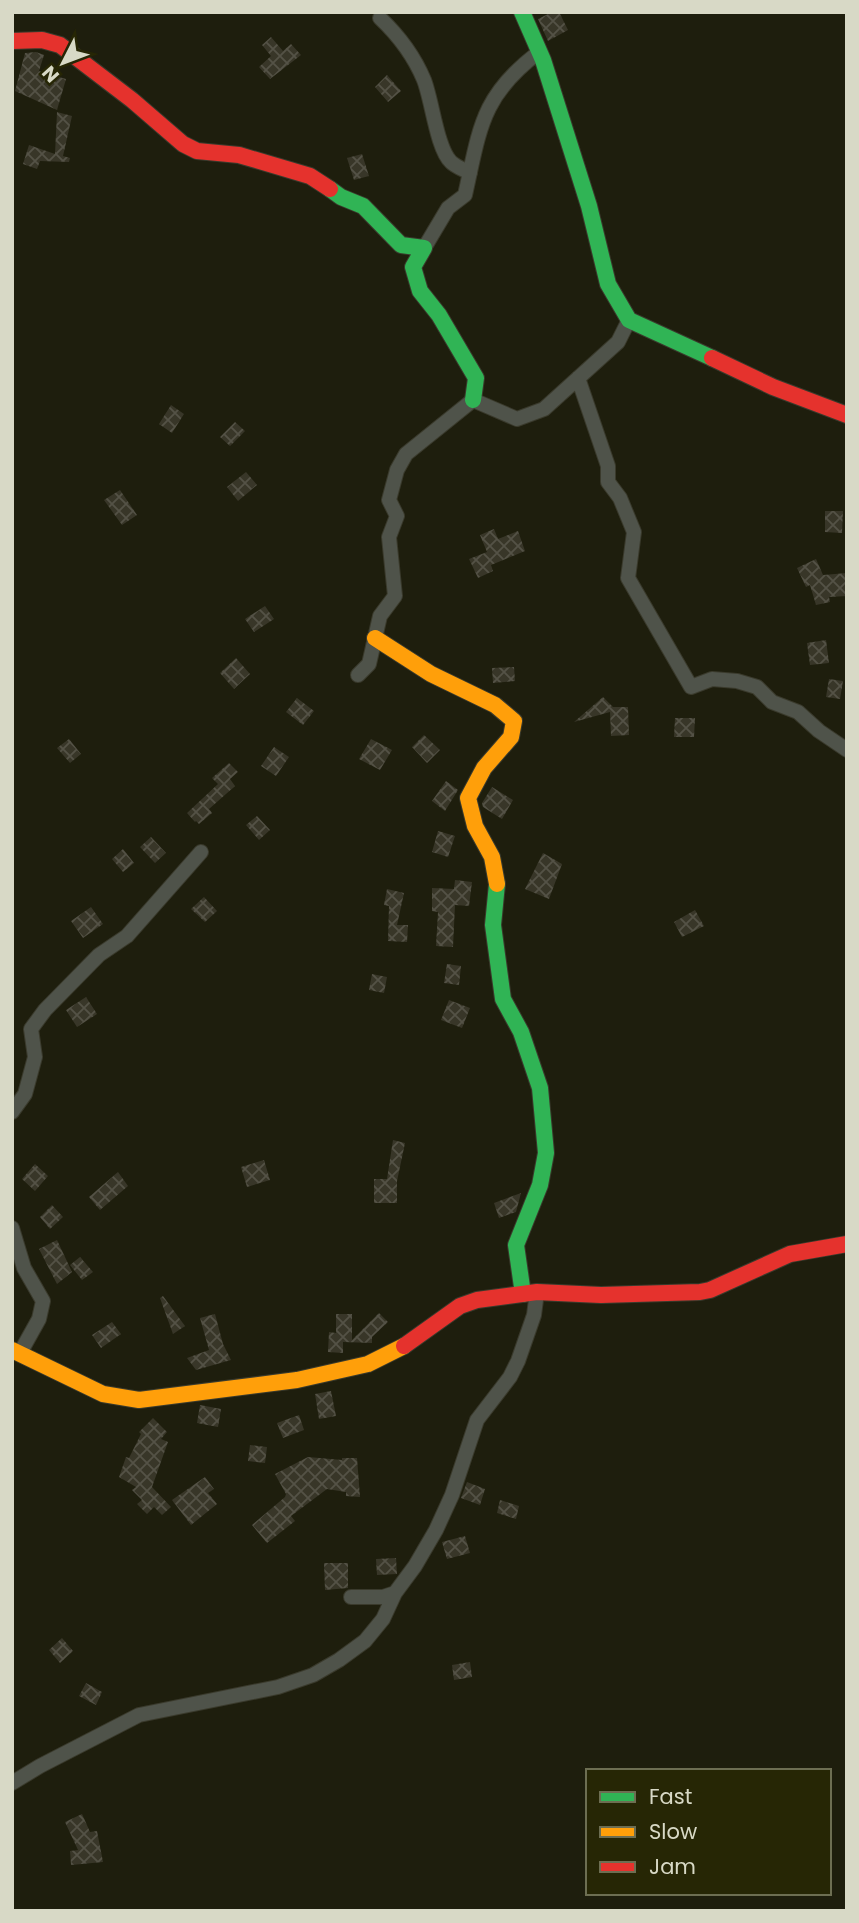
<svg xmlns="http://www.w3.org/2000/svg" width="859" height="1923" font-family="Poppins,sans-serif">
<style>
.building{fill:url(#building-cross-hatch)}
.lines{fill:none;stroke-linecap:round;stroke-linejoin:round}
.street-casing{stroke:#3a3a2c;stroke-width:16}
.fast-casing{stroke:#3a3a2c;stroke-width:18}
.slow-casing{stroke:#3a3a2c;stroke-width:18}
.jam-casing{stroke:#3a3a2c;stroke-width:18}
.street{stroke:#4f534a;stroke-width:14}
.fast{stroke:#30b455;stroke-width:16}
.slow{stroke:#ff9f0a;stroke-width:16}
.jam{stroke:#e5322d;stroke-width:16}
</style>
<defs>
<pattern id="building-cross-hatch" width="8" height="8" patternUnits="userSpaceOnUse" patternTransform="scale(1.75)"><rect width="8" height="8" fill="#383628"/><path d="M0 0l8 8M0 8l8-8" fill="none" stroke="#545246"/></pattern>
</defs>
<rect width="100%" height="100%" fill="#1e1e0d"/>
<path class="building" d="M552,12H559L568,30L548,41L538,19Z
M271,37L283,51L291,44L301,55L270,79L259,67L271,56L262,45Z
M36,52L44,55L39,71L66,79L57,110L15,91L25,53Z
M387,75L401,91L388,102L375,87Z
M57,112L72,116L63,156L70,158L69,162L40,161L37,169L23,164L29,145L55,154Z
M362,154L369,176L354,180L347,158Z
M171,405L184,414L172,433L159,424Z
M235,422L245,431L230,446L220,437Z
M246,472L257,485L238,501L227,487Z
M120,490L137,515L122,525L104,500Z
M825,511H843L842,533L825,532Z
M494,529L498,539L518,531L525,551L491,565L493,571L478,578L469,559L487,552L480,535Z
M816,559L823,575L847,573V596L829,597L830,602L816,605L810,585L806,587L797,568Z
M265,606L274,619L254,632L245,619Z
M826,640L829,663L810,665L807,643Z
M236,658L250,674L234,689L220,673Z
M514,667L515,681L493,683L492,668Z
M829,679L843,681L840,699L826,697Z
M603,697L613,707H628L629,735L611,736L610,712L574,722Z
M297,698L314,711L303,725L286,712Z
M675,718H695L694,737H674Z
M424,735L440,750L427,763L412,747Z
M69,739L81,754L70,763L57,748Z
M371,739L392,750L380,770L359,759Z
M274,747L289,757L276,776L261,766Z
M229,763L238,772L230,779L235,786L209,809L212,813L199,824L196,821L195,822L187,813L218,784L212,778Z
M446,781L458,790L445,811L432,801Z
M492,787L513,800L502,819L483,807L482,803Z
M257,816L270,830L259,840L246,825Z
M438,831L455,836L448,857L432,852Z
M151,837L166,853L155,863L140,847Z
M123,849L134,863L123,872L112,859Z
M543,853L562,864L549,899L525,889Z
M455,880L472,882L469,906L455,905L453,947L436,946L438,912L432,911V888L454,889Z
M387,889L404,893L397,925H408L407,942L388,941L389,906L384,905Z
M204,897L217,911L205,922L191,909Z
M91,907L103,924L83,938L71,921Z
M695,910L704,926L682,937L674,922Z
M447,964L461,966L459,985L444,983Z
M372,974L387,977L384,993L369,990Z
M86,997L97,1014L77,1027L66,1010Z
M449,1000L470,1008L462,1028L441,1020Z
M393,1140L405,1143L397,1181V1203H374V1179H387Z
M264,1160L270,1180L247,1187L241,1167Z
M35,1164L48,1176L35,1191L22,1179Z
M118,1172L128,1186L100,1210L89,1197Z
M521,1193L516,1212L499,1218L494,1203Z
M52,1205L63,1217L50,1229L40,1217Z
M57,1240L72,1272L57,1284L39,1249Z
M80,1257L93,1272L82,1280L70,1265Z
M163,1296L185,1326L173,1334L160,1298Z
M379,1313L388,1322L372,1337V1343L343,1342V1353L328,1352L329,1332L336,1333V1314H352V1340Z
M215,1314L223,1344L231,1360L196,1370L187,1358L209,1350L200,1318Z
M112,1322L121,1334L101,1348L92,1335Z
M331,1391L336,1416L319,1419L315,1394Z
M200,1405L221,1409L218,1427L197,1423Z
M299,1415L304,1430L283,1438L277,1423Z
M153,1418L167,1432L161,1439L168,1442L152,1487L171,1507L162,1515L154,1507L147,1514L137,1504L142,1500L132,1490L136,1487L119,1477L126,1457L129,1458L141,1434L139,1432Z
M250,1445L267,1447L265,1463L248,1461Z
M308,1457L342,1460V1458H357L360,1497L346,1496V1492L327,1489L291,1516L295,1521L267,1543L252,1525L285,1497L286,1494L275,1474Z
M205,1477L214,1489L208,1493L217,1504L191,1525L172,1500Z
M467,1482L485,1489L480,1505L461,1498Z
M500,1500L519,1506L516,1519L497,1513Z
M465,1536L470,1553L447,1559L442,1542Z
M396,1558L397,1574L377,1575L376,1559Z
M324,1563H348V1588L325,1590Z
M62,1638L73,1651L60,1663L49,1650Z
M470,1662L472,1677L454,1680L452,1665Z
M86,1683L102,1692L96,1705L79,1696Z
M82,1814L90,1832L97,1831L103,1862L71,1865L70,1851L78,1850L65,1822Z"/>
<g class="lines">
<g class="street-casing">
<path id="street" d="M380,18C398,35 414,56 424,80C432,100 437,149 451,162C456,167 465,170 470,173
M423,250L448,208L465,195C480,128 481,96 539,52
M578,378L608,466V482L620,498L634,532L628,578L691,687L712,679L737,681L757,687L772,702L798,712L819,731L847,750
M358,675L369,664L380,616L395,596L389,537L397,516L389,500L397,470L406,454L473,400L517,419L544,409L618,342L629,320
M12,1112L25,1094L35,1057L31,1029L45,1010L99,955L127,936L201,852
M12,1228L24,1268L43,1301L39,1319L20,1353
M351,1597H383L395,1593L415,1566L436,1530L452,1495L477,1420L510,1377L518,1361L534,1315L537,1292
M12,1783L40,1766L139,1715L278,1687L313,1675L339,1660L365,1641L383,1619L395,1593"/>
</g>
<g class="fast-casing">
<path id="fast" d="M522,12L543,60L589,206L608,284L629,320L712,358
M330,189L341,197L363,206L401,245L424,248L413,267L420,291L439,315L476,378L473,400
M497,884L493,925L503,999L521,1032L540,1088L546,1153L540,1185L516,1245L523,1294"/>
</g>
<g class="slow-casing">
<path id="slow" d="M375,638L431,674L495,705L514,721L511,737L484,768L468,798L475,826L492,857L497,884
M12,1350L103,1394L139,1400L297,1380L368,1364L404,1346"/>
</g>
<g class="jam-casing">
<path id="jam" d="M12,41L42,40L60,45L132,100L183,144L197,151L239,155L310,176L330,189
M712,358L773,387L847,415
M404,1346L460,1306L477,1300L537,1292L601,1295L700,1292L710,1290L790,1254L847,1244"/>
</g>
<use href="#street" class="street"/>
<use href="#fast" class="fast"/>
<use href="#slow" class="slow"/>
<use href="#jam" class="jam"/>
</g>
<rect width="859" height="1923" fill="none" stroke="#d8d9c6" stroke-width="28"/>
<rect x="586" y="1769" width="245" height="126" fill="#262605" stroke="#6d6e52" stroke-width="2"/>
<rect x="600" y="1792" width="35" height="10" fill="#30b455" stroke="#6d6e52" stroke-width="2"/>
<text x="649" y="1804" font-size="21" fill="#d8d9c6">Fast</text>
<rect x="600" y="1827" width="35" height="10" fill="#ff9f0a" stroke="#6d6e52" stroke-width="2"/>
<text x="649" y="1839" font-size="21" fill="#d8d9c6">Slow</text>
<rect x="600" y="1862" width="35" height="10" fill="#e5322d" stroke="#6d6e52" stroke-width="2"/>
<text x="649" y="1874" font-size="21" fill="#d8d9c6">Jam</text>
<g transform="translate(63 63) rotate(228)" stroke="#262605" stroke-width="5" paint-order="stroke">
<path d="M0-5L12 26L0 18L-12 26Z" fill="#d8d9c6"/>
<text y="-10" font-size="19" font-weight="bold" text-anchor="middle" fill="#d8d9c6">N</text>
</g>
</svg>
